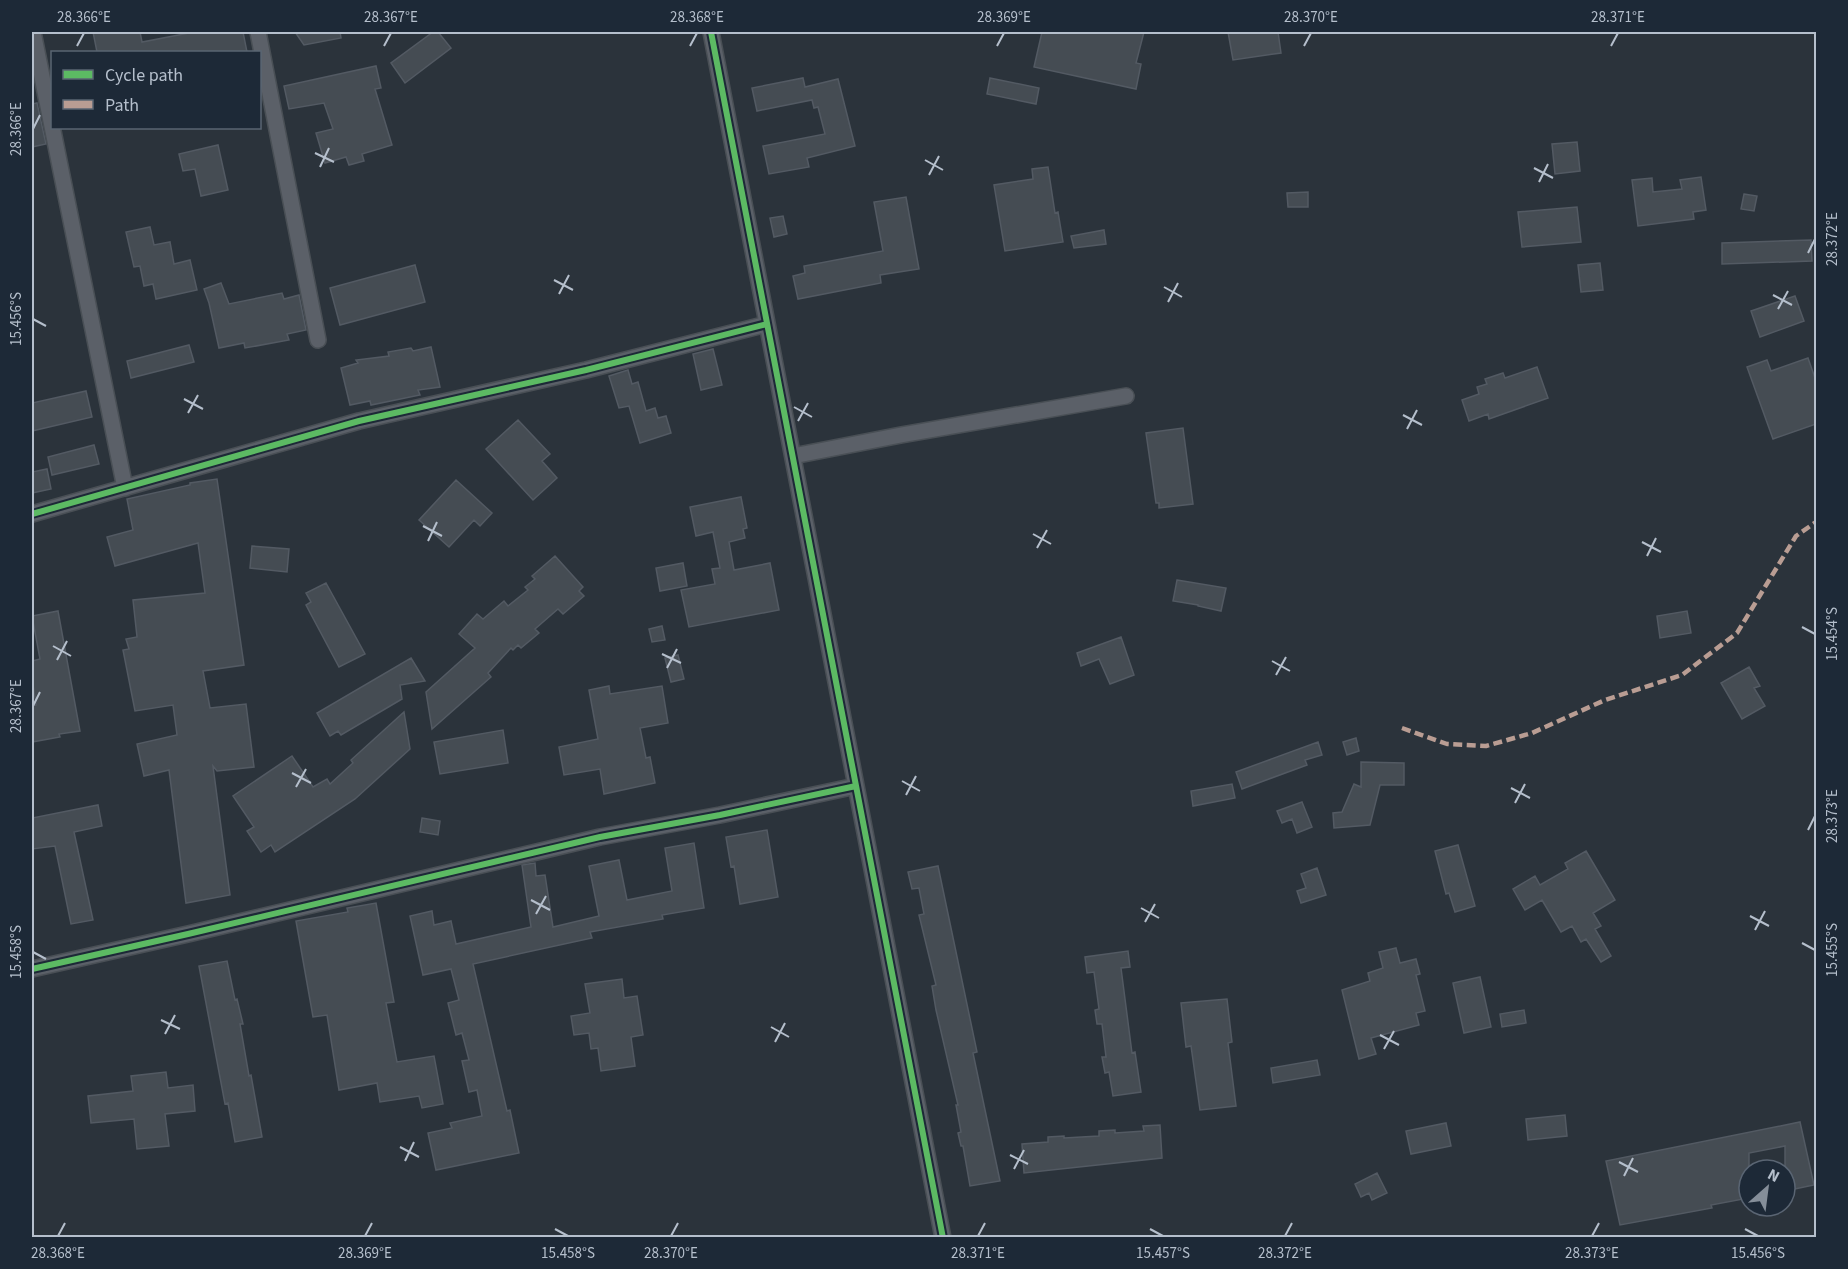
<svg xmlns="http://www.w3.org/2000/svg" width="1848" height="1269" font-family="'Source Sans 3',sans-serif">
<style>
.building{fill:#454c53;stroke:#535a63;stroke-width:1.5}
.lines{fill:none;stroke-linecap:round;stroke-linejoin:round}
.minor-casing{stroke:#494f55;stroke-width:18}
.minor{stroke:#5b6068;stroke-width:15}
.quiet{stroke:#b99d93;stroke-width:4.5;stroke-dasharray:9 4.5;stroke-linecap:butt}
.cycleway-casing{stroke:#1d2937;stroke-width:10}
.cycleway{stroke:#5cba63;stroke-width:6}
.ticks{fill:none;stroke:#b5bfcc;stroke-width:2}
.neatline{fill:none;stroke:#b5bfcc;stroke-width:2}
.ticks-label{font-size:15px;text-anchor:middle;fill:#b5bfcc}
</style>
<rect width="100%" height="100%" fill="#2b333b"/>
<path class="building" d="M93,32H140L142,42L194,32H243L247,52H97Z
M295,32H340L341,38L304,45Z
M433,32H438L451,48L405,83L391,63Z
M1042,32H1144L1136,63L1141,64L1136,89L1034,67Z
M1228,32H1278L1281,53L1233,60Z
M376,66L381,88L375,89L392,145L362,154L364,161L349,165L346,157L325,163L316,133L333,129L324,103L289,109L284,86Z
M803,78L805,87L838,79L855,146L807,158L809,167L769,174L763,146L825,134L818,107L814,108L812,100L757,111L752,88Z
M990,78L1039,88L1036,104L987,94Z
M37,103L46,144L32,147V104Z
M1577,142L1580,171L1555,174L1552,144Z
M218,145L228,190L201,196L195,169L183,171L179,154Z
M1048,167L1055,213L1058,212L1063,242L1005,251L994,185L1033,179L1032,169Z
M1701,177L1706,210L1693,212L1694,219L1638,226L1632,180L1652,178L1653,192L1682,189L1680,180Z
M1308,192V207H1288L1287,193Z
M1744,194L1757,196L1754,211L1741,209Z
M906,197L919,269L880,275L881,283L798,299L793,276L805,273L804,266L883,251L874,202Z
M1577,207L1581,242L1522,247L1518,212Z
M783,216L787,234L774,237L770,218Z
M150,227L154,245L170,242L174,264L190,260L197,290L156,299L153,284L144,286L140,266L134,267L126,232Z
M1104,230L1106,244L1074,248L1071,236Z
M1811,240L1812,261L1722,264V243Z
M1600,263L1603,290L1581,292L1578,265Z
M415,265L425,302L340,325L330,288Z
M221,283L229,304L282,293L284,299L299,295L306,330L287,334L289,340L245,348L244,343L219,348L209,303L204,289Z
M1795,296L1804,321L1760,337L1751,311Z
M189,345L194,362L131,378L127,361Z
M431,347L440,387L418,390L420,395L371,405L370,401L350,405L341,368L358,363L356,360L389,356L388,352L411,348L413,351Z
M713,349L722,385L701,390L693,354Z
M1808,358L1816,381V424L1773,439L1747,367L1767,360L1771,371Z
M1537,367L1548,398L1489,419L1488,414L1469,421L1462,400L1479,394L1477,387L1487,384L1485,379L1503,373L1505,378Z
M628,370L632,384L638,382L646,411L655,408L658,418L666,416L671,433L640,443L629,406L619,408L609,376Z
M86,391L92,417L32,431V403Z
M518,420L550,454L542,461L557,478L533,500L486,449Z
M1183,428L1193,504L1159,508V503H1156L1146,433Z
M94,445L99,464L52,475L48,457Z
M47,469L51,489L32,493V472Z
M217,479L244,665L203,671L210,708L246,704L254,767L217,771L213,766L230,895L186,903L169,770L144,776L137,744L177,735L173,705L135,711L123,650L129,649L126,639L137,637L133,600L205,593L198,543L115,566L107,537L133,530L127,499L190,485V483Z
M456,480L492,513L480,526L474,520L449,547L419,520Z
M741,497L747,528L743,529L745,538L729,542L734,570L770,563L779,610L689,627L681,590L715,584L712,569L720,568L713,532L696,536L690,507Z
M252,546L289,549L287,572L250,568Z
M555,556L583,587L579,591L584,596L563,614L558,609L535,629L539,633L521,648L518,645L513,650L511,648L488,673L491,677L432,729L426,692L475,648L459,634L477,614L483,619L504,601L508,606L528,590L525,587L535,579L532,576Z
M683,563L687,586L660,591L656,568Z
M1177,580L1226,588L1221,611L1198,606V605L1173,601Z
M326,583L365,654L339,667L306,605L311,602L306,593Z
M58,611L80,731L59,734L60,737L32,742V706L36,705L32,678V661L40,659L32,616Z
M1687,611L1691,633L1660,638L1657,616Z
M662,626L665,640L652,642L649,629Z
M1121,637L1134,675L1110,684L1099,659L1081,666L1077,653Z
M678,655L684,679L671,682L665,658Z
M411,658L425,681L400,685L402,699L341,735L338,731L330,736L317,713Z
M1749,667L1760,686L1754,688L1765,706L1742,719L1721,683Z
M609,686L610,694L662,686L668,723L640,728L646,758L650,757L655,783L604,794L600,769L564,775L559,747L598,739L589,690Z
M404,712L410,749L355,799L275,852L271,845L261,852L247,831L254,827L233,796L292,756L313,787L327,779L330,784L353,763L351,760Z
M503,730L508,763L440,774L434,742Z
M1356,738L1359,751L1347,755L1343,742Z
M1318,742L1322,755L1305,760L1307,765L1242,789L1236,772Z
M1361,762L1404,763V785H1380L1370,825L1334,828L1333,813L1342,812L1354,784L1361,787Z
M1232,784L1235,798L1193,806L1191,791Z
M1302,802L1312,827L1297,833L1292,819L1282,823L1277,811Z
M98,805L102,826L74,832L93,920L71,924L55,846L32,849V818Z
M422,818L440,821L438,835L420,832Z
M767,830L778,897L740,904L734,866L731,867L726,837Z
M694,843L704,908L662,915L663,919L590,932L592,938L473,964L507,1111L510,1110L519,1153L436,1170L428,1133L452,1128L450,1123L482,1116L477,1090L469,1092L462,1061L469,1060L462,1033L456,1035L448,1003L459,1000L451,969L423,975L410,916L432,911L434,925L451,921L456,944L531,927L522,865L535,863L536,876L545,875L553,927L599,916L589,866L619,860L627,900L672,891L665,848Z
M1458,845L1475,906L1455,912L1449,893L1446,894L1435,851Z
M1586,851L1615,900L1593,913L1601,926L1595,929L1611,956L1601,962L1586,939L1581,942L1572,926L1561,932L1542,900L1525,910L1513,889L1535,876L1540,885L1568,869L1565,863Z
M938,866L977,1052L973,1053L1000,1181L970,1186L963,1146H961L958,1133L961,1132L956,1105H958L936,1010L932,986L936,985L919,915L924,914L919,888L912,889L908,872Z
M1317,868L1326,895L1301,903L1297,891L1306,888L1301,874Z
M376,903L394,1002L386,1003L397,1062L434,1056L443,1104L422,1108L419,1096L380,1102L377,1083L339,1090L327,1015L313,1017L296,921L348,912L347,908Z
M1396,948L1400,963L1416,959L1420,974L1416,975L1425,1011L1416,1013L1419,1025L1371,1038L1376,1054L1359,1059L1342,990L1370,981L1368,973L1383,968L1379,952Z
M1128,951L1130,967L1121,968L1132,1053L1135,1052L1141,1092L1113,1096L1109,1072L1105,1073L1102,1057H1106L1102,1024H1097L1095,1010L1099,1009L1094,972L1087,973L1085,957Z
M227,961L235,1000L237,999L243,1024H240L249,1076L251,1075L262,1137L235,1142L228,1103L225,1104L199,966Z
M1480,977L1491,1027L1464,1033L1453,983Z
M622,979L624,998L637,996L643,1035L631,1037L635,1066L601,1071L598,1048L591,1049L589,1033L574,1035L571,1016L590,1013L585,984Z
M1227,999L1232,1042L1228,1043L1236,1106L1200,1110L1191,1046L1186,1047L1181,1003Z
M1524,1010L1526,1023L1502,1027L1500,1014Z
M1317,1060L1320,1075L1273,1083L1271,1068Z
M166,1072L168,1088L193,1085L195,1111L165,1114L169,1146L137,1149L134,1119L91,1123L88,1096L133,1091L131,1076Z
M1565,1115L1567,1136L1528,1140L1526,1119Z
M1800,1122L1814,1185L1785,1191V1146L1749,1153V1198L1711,1205L1712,1208L1620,1225L1606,1161Z
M1446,1123L1451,1146L1411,1154L1406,1131Z
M1160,1125L1162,1158L1024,1173L1022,1144L1048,1142V1137L1064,1136V1138L1099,1136V1131L1115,1130V1133L1144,1131L1143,1126Z
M1377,1173L1387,1193L1372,1200L1369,1193L1361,1197L1355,1184Z"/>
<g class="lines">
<g class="minor-casing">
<path id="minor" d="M33,32L125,488
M258,32L318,340
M711,32L943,1238
M793,456L901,435L1126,396
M32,514L359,421L586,370L767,324
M32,969L188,934L600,837L720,815L856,786"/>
</g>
<use href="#minor" class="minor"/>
<path class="quiet" d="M1402,728L1447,744L1486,746L1532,733L1605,700L1682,675L1737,633L1796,536L1816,522"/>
<g class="cycleway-casing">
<path id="cycleway" d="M711,32L943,1238
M32,514L359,421L586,370L767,324
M32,969L188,934L600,837L720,815L856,786"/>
</g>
<use href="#cycleway" class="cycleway"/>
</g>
<path class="ticks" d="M77,46L84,33M384,46L391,33M690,46L697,33M997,46L1004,33M1304,46L1311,33M1611,46L1618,33M33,129L40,115M315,153L334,162M925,160L943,170M320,167L329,148M1534,168L1553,178M929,175L939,156M1539,182L1548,164M1808,253L1815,239M554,280L573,290M1164,287L1182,297M559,294L569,275M1773,295L1792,305M1168,302L1178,283M1778,309L1788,291M33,319L46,326M184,399L203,409M794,407L812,417M188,413L198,395M1403,415L1422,425M798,421L808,403M1407,429L1417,410M423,526L442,536M1033,534L1051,544M428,541L437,522M1642,542L1661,552M1037,548L1047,530M1647,556L1656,538M1802,627L1815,634M53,646L71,656M662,654L681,663M57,660L67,641M1272,661L1290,671M667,668L677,649M1276,675L1286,657M33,706L40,692M292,773L311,783M902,781L920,791M296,787L306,769M1511,788L1530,798M906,795L916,776M1515,803L1525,784M1808,830L1815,816M531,900L550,910M1141,908L1159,918M536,914L546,896M1750,916L1769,926M1145,922L1155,904M1755,930L1765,911M1802,943L1815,950M33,952L46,959M161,1020L180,1029M771,1027L789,1037M165,1034L175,1015M1380,1035L1399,1045M775,1042L785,1023M1384,1049L1394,1031M400,1147L419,1157M1010,1155L1028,1164M405,1161L414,1142M1619,1162L1638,1172M1014,1169L1024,1150M1624,1176L1633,1158M555,1229L568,1236M1150,1229L1163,1236M1745,1229L1758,1236M58,1236L65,1223M365,1236L372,1223M671,1236L678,1223M978,1236L985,1223M1285,1236L1292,1223M1592,1236L1599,1223"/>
<rect width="1848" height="1269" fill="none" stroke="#1d2937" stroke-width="66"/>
<rect x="51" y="51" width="210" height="78" fill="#1d2937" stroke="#5a6573" stroke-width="1.5"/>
<rect x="63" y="70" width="30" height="9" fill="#5cba63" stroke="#5a6573" stroke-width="1.5"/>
<text x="105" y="81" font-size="18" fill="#b5bfcc">Cycle path</text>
<rect x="63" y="100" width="30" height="9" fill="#b99d93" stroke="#5a6573" stroke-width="1.5"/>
<text x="105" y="111" font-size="18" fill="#b5bfcc">Path</text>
<g transform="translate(1767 1188) rotate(28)"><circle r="28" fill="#1d2937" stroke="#5a6573" stroke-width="1.5"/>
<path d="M0-4.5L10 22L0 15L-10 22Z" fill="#858e99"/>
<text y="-9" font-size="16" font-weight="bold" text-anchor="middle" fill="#b5bfcc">N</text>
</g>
<rect x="33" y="33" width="1782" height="1203" class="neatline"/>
<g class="ticks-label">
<text x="84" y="22">28.366°E</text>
<text x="391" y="22">28.367°E</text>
<text x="697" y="22">28.368°E</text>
<text x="1004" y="22">28.369°E</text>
<text x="1311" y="22">28.370°E</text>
<text x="1618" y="22">28.371°E</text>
<text transform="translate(16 129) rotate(-90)" y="5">28.366°E</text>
<text transform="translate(1832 239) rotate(-90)" y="5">28.372°E</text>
<text transform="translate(16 319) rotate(-90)" y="5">15.456°S</text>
<text transform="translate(1832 634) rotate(-90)" y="5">15.454°S</text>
<text transform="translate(16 706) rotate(-90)" y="5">28.367°E</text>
<text transform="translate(1832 816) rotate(-90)" y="5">28.373°E</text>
<text transform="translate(1832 950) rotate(-90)" y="5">15.455°S</text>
<text transform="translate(16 952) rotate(-90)" y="5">15.458°S</text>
<text x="58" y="1258">28.368°E</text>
<text x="365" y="1258">28.369°E</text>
<text x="568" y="1258">15.458°S</text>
<text x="671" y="1258">28.370°E</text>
<text x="978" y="1258">28.371°E</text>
<text x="1163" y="1258">15.457°S</text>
<text x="1285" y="1258">28.372°E</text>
<text x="1592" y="1258">28.373°E</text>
<text x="1758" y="1258">15.456°S</text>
</g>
</svg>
